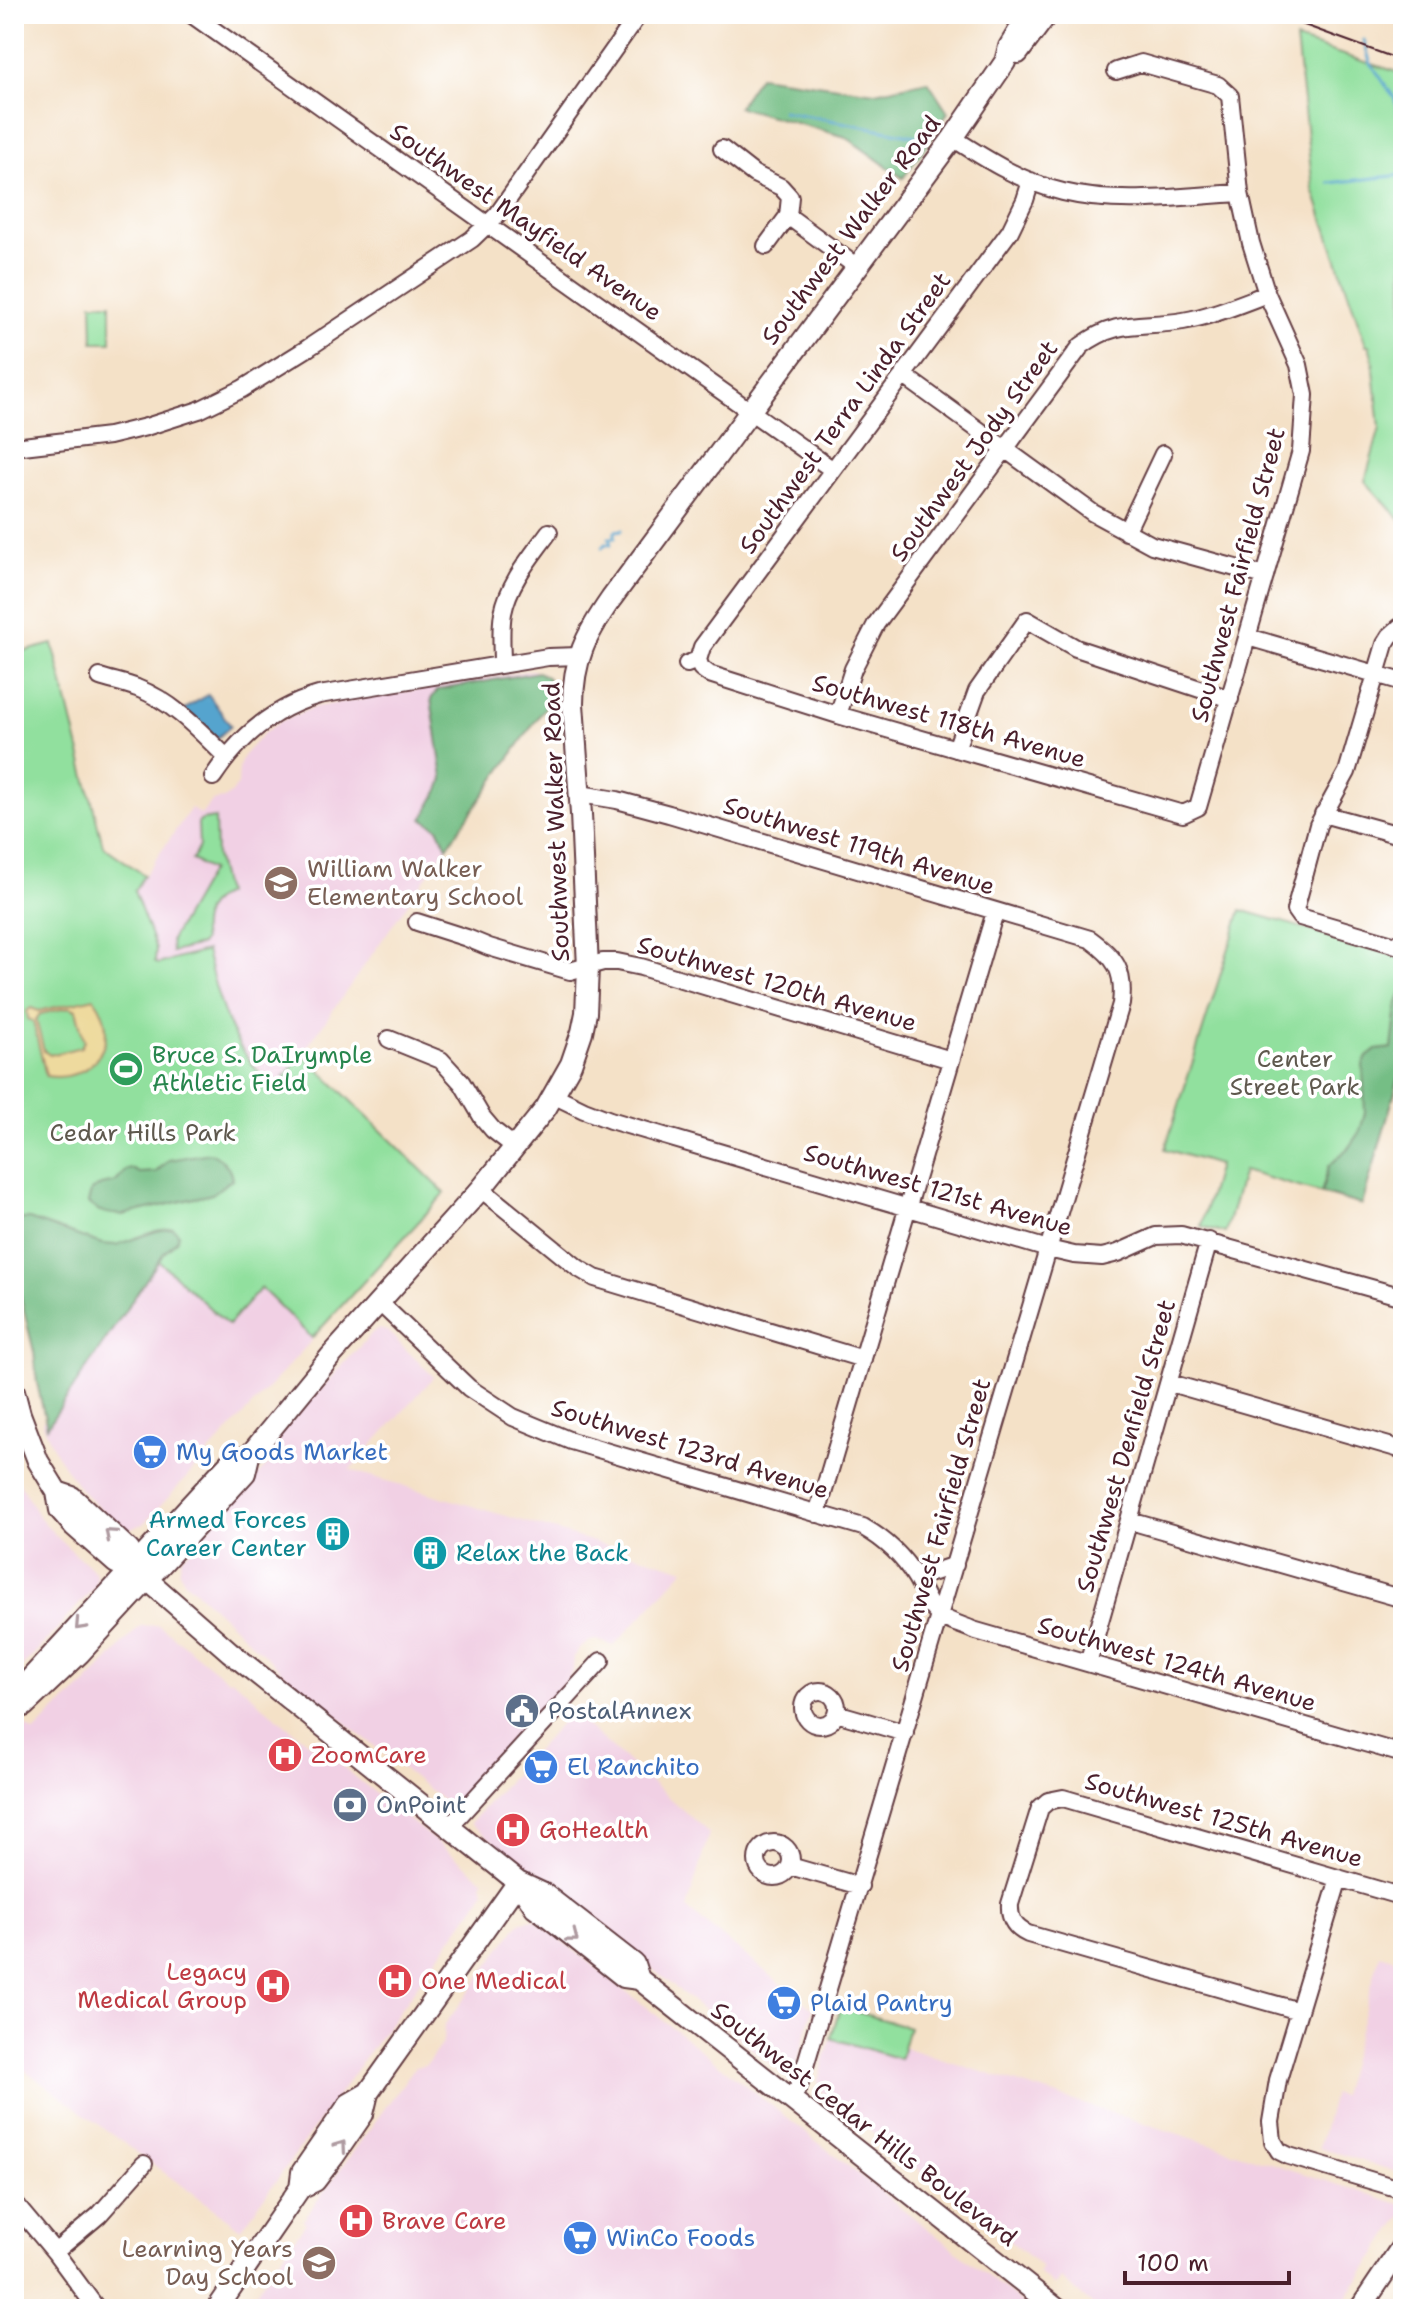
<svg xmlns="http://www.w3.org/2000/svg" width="1417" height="2323" font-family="'Shantell Sans',sans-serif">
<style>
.built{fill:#f1d0e4}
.green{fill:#91e09e;stroke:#6e8064;stroke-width:2}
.forest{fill:#74be85;stroke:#5f6e58;stroke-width:2}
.sand{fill:#eeda9e;stroke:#9c7c64;stroke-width:2;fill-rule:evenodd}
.water{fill:#54a4ce;stroke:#4f627c;stroke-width:2}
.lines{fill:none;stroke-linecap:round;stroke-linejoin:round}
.stream{stroke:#54a4ce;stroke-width:3}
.minor-casing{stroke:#643c42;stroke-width:20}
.major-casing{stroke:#643c42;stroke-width:24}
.minor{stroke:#fff;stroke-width:16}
.major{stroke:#fff;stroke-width:20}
.tram{stroke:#4a1f2b;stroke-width:2}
.oneway{stroke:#ae9aa0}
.labels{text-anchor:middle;stroke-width:7;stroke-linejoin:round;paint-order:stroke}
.street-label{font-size:24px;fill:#4a1f2b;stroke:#fff}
.education-label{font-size:24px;fill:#785e54;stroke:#fff;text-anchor:start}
.leisure-label{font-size:24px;fill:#27864d;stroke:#fff;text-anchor:start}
.park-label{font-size:24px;fill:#5f594e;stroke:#fff}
.shop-label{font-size:24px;fill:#366cbe;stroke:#fff;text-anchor:start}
.culture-label{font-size:24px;fill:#0d838f;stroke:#fff;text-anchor:end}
.service-label{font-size:24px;fill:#4e5e75;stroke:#fff;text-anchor:start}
.health-label{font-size:24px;fill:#be3a42;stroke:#fff;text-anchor:start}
</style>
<rect width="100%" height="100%" fill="#fff"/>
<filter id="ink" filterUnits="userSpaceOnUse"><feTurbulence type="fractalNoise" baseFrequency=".0125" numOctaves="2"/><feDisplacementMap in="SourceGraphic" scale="16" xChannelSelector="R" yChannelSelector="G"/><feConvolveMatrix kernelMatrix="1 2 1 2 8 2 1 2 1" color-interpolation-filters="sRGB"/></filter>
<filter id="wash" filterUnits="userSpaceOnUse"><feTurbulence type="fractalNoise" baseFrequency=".006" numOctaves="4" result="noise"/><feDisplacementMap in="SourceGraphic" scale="32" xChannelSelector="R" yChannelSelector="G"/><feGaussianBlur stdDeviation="1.8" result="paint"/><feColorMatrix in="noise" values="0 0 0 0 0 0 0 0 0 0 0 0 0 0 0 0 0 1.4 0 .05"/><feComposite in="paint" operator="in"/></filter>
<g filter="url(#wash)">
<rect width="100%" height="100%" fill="#f4e1c7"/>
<path class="built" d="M532,670L542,673L546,678V706L277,1090L242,1050L227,1024L218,1000L155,962L156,949L134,891L191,808L201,815L212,801L224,799L232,793L238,784L239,767L243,756L264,733L281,721L315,707Z
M159,1255L228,1324L261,1288L313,1339L144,1524L128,1529L117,1525L79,1488L55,1452L42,1422Z
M379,1329L387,1331L434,1377L350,1470L685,1569L614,1646L597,1640L590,1641L580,1647L574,1657L573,1669L569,1678L451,1807L289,1678L185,1581L179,1571L182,1558L281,1450L269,1446L372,1333Z
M14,1472L37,1514L56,1536L95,1572L97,1580L94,1588L14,1676Z
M159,1625L228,1680L231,1678L254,1697L262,1706L326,1757L328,1755L484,1880L482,1883L485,1892L241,2229L14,2062V1736L25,1726L34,1733L53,1713L85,1685L140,1626Z
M571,1712L709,1833L687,1909L809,2006L813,2008L795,2070L791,2073L786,2074L781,2072L470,1823Z
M534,1919L1030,2309H424L416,2303L411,2309H243L306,2223L303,2220L415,2067L426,2065L443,2042L444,2026L521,1921Z
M1380,1954L1403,1961V2174L1319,2147L1333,2094L1341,2096Z
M831,2038L899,2059L903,2047L1403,2205V2214L1339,2309H1098L1061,2279L1055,2286L1038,2273L1042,2267L821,2091L818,2081Z"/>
<path class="green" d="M1296,40L1394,71L1403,76V523L1365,481L1380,428L1373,360L1369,345H1366L1313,189Z
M92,303H111V342H93Z
M53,644L103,846L144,875L134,891L156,949L155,962L158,964L206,951C220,1006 231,1051 277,1089L302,1053L445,1193L312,1338L261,1288L228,1325L159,1261L50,1410L14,1272V654Z
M215,818L216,855L225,894C205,903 199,920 203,941L200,945L172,952L171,940L211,870L192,860L199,846L198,823L202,820Z
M1241,910L1403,957V1064L1362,1205L1243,1171L1225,1233L1201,1226L1218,1165L1165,1149Z
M840,2007L909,2027L900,2059L831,2038Z"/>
<path class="forest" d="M759,76L875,92L928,81L948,112L933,137L903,178L846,137L738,107Z
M538,672L548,678L546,706L447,847L438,828L423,819L440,788L443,778L431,699L438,690Z
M1403,989V1064L1362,1205L1321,1193L1329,1166L1349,1147L1360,1131L1365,1113L1363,1065L1367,1057L1376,1050L1392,1048L1397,1006Z
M210,1153C222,1158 230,1166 232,1179L212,1194L123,1215C110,1214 98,1213 88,1203L91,1191L101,1185L116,1182L126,1170L132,1169L139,1173L156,1172L169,1160Z
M14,1219H29L102,1244L116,1245L156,1231L173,1228L179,1234L177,1240L164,1253L47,1427L37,1383L34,1352L14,1269Z"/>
<path class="sand" d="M94,998C124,1037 94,1084 46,1076L33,1021L28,1019L27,1011L31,1008L39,1011ZM70,1007L76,1010L84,1041L81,1047L50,1055L44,1051L36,1020L40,1014Z"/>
<path class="water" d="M208,694L231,726L215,740L184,710Z"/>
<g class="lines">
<path class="stream" d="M1364,40L1370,62L1395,99L1403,137
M782,111L926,138
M1329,183L1403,175
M602,548L605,544L611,545L609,538H615V531L622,530"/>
</g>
</g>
<g filter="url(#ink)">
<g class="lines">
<g class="minor-casing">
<path id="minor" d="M191,14L833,470
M953,138C987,160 1022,182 1063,192C1120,206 1182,196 1240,193
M722,149L754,174L781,187L790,197L788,216L766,246
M788,216L857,267
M903,375L1093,513L1152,545L1265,576
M14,447L109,436L146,427L199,410L242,389L308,348L472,239L497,215L639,14
M1126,532L1163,454
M1400,627L1390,636L1385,644L1347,772L1318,825L1295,910L1300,917L1403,947
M1248,637L1403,682
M698,660L701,668L709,674L838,715L1183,814L1198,807L1301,451L1305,395L1299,365L1267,294L1251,243L1240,193L1230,96L1218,85L1141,63L1116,71
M502,664C502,647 500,630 503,613C509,582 531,557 549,532
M687,664L698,660L702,647L1010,231L1025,200L1031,181
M100,677C112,681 125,683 137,688C172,701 200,731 226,757
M838,715L853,669L876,624L1081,346C1118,318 1141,328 1183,321C1212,316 1240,304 1267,294
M956,749L977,691L1027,620L1076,648L1230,699
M213,777C239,737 272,708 319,695L548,657L579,656
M580,794L617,800L669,814L1090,939C1116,958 1125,971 1121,1004L800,2083L792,2100
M1323,814L1403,836
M417,922L467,938L489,947L570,971L603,962H617L641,967L951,1060
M389,1039L441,1060L462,1083L482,1117L493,1130L515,1147
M555,1096L584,1110L610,1120L1048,1249L1074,1255L1102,1257L1118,1253L1156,1236L1181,1235L1403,1297
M481,1189L578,1268L595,1278L863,1359
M379,1302L469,1388L513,1417L571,1441L863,1527C886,1540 903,1556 916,1578C924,1591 927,1606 939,1615C948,1622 963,1625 973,1630L1403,1754
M1170,1383L1403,1450
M817,1514L995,912
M1130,1521L1403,1599
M916,1578L955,1565
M1088,1663L1209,1241
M803 1708a17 17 0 1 1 34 0a17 17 0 1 1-34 0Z
M836,1713L905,1733
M449,1827L601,1661
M757 1860a17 17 0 1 1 34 0a17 17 0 1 1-34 0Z
M790,1866L860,1886
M1339,1878L1278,2080L1271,2122L1273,2141L1279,2151L1289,2156L1403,2190
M1299,2011L1028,1934C1015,1928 1009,1919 1010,1904L1040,1808L1048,1801L1063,1798L1403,1897
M14,2203L55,2252L97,2309
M55,2252L99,2215L144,2164"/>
</g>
<g class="major-casing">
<path id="major" d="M1018,53L1047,14
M14,1391L20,1414L38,1461L57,1492L60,1510L74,1526L116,1563L134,1568L230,1652L518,1882L544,1894L634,1964L639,1979
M57,1492L72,1497L129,1550L134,1568
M14,1701L18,1692L232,1460L249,1456
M14,1708L24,1706L80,1653L245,1473L249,1456L330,1357L481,1189L546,1108L571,1064L582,1032L586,1013L588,968L581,814L573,704C573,660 586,635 611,599L953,138L1005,62L1009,47L1029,14
M520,1884L535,1907L546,1915L624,1977L639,1979L1057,2309
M300,2188L315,2181L334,2156L363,2114L368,2093L518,1882
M217,2309L300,2188L302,2172L349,2104L368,2093
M1360,2309L1403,2245"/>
</g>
<use href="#minor" class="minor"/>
<use href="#major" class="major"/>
<path class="tram" d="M1274,14L1403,61"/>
</g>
<defs><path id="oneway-chevron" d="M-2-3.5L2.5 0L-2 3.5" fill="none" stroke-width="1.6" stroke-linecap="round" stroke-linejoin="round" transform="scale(2)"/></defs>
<g class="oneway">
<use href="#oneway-chevron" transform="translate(110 1534) rotate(-139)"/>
<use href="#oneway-chevron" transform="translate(80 1625) rotate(133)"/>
<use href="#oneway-chevron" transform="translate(573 1937) rotate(38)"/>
<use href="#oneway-chevron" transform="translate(341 2146) rotate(-55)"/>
</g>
</g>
<defs>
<g id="school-disc" transform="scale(1.8)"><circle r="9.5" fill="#8d6e63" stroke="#fff"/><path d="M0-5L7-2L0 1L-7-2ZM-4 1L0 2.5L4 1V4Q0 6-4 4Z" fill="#fff"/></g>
<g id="stadium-disc" transform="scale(1.8)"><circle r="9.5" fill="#2e9e5b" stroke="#fff"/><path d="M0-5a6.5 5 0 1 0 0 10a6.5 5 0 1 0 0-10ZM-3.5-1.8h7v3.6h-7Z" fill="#fff"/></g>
<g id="supermarket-disc" transform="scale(1.8)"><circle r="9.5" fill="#3f7fe0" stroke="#fff"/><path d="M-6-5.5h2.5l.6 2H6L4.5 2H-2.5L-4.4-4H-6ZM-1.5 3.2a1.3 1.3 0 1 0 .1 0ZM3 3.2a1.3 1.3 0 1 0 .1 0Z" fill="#fff"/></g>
<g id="building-disc" transform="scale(1.8)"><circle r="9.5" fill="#0f9aa8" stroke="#fff"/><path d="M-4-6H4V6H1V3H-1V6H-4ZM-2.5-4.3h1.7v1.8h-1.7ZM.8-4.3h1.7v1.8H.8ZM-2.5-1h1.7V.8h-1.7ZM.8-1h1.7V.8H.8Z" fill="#fff"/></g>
<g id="civic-disc" transform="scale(1.8)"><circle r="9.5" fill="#5c6f8a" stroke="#fff"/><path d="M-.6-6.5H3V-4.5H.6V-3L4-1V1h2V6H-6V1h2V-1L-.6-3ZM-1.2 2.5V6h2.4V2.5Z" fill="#fff"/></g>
<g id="hospital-disc" transform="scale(1.8)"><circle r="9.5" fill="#e0444e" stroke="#fff"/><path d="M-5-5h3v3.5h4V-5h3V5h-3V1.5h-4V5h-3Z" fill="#fff"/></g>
<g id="bank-disc" transform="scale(1.8)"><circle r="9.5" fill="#5c6f8a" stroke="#fff"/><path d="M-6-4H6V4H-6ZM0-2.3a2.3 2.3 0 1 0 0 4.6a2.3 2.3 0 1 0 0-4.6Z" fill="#fff"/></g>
</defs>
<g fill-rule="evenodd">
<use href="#school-disc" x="281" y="883"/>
<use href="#stadium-disc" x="126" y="1069"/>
<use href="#supermarket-disc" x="150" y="1452"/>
<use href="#building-disc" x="333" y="1534"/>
<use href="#building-disc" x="430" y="1553"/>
<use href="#civic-disc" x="522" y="1711"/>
<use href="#hospital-disc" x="285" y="1755"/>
<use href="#supermarket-disc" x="541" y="1767"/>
<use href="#bank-disc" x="350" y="1805"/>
<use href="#hospital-disc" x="513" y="1830"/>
<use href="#hospital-disc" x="395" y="1981"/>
<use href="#hospital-disc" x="273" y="1986"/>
<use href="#supermarket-disc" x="784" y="2003"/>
<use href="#hospital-disc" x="356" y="2221"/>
<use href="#supermarket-disc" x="580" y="2238"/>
<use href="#school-disc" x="319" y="2263"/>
</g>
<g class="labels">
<g class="street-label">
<text transform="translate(526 222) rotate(35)" y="8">Southwest Mayfield Avenue</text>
<text transform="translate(851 230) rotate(-53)" y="8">Southwest Walker Road</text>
<text transform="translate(845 413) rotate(-54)" y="8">Southwest Terra Linda Street</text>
<text transform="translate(974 451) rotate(-54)" y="8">Southwest Jody Street</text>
<text transform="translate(1238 575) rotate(-75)" y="8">Southwest Fairfield Street</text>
<text transform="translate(949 721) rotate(16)" y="8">Southwest 118th Avenue</text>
<text transform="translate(556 822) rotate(-92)" y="8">Southwest Walker Road</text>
<text transform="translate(859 846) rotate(17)" y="8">Southwest 119th Avenue</text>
<text transform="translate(777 984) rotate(16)" y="8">Southwest 120th Avenue</text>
<text transform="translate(938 1190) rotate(16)" y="8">Southwest 121st Avenue</text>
<text transform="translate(1126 1446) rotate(-74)" y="8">Southwest Denfield Street</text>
<text transform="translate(690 1449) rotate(17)" y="8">Southwest 123rd Avenue</text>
<text transform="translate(941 1525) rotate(-74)" y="8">Southwest Fairfield Street</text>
<text transform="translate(1177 1664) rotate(16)" y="8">Southwest 124th Avenue</text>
<text transform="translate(1224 1820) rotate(16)" y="8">Southwest 125th Avenue</text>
<text transform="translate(864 2124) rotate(38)" y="8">Southwest Cedar Hills Boulevard</text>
</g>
<g class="education-label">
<text x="307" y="877">William Walker<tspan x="307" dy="28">Elementary School</tspan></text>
<text x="293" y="2257" text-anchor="end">Learning Years<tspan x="293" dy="28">Day School</tspan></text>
</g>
<g class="leisure-label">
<text x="152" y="1063">Bruce S. DaIrymple<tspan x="152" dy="28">Athletic Field</tspan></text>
</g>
<g class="park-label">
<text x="1295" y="1067">Center<tspan x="1295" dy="28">Street Park</tspan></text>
<text x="143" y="1141">Cedar Hills Park</text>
</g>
<g class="shop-label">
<text x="176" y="1460">My Goods Market</text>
<text x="567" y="1775">El Ranchito</text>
<text x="810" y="2011">Plaid Pantry</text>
<text x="606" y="2246">WinCo Foods</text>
</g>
<g class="culture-label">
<text x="307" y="1528">Armed Forces<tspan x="307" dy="28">Career Center</tspan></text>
<text x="456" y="1561" text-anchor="start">Relax the Back</text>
</g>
<g class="service-label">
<text x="548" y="1719">PostalAnnex</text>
<text x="376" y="1813">OnPoint</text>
</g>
<g class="health-label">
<text x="311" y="1763">ZoomCare</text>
<text x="539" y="1838">GoHealth</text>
<text x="247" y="1980" text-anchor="end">Legacy<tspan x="247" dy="28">Medical Group</tspan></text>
<text x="421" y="1989">One Medical</text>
<text x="382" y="2229">Brave Care</text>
</g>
</g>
<rect width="1417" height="2323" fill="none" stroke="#fff" stroke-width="48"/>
<path d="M1125 2271v12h164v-12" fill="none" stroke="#4a1f2b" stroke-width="4"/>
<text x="1137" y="2271" font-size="24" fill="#4a1f2b" stroke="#ffffff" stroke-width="6" paint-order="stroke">100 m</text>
</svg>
